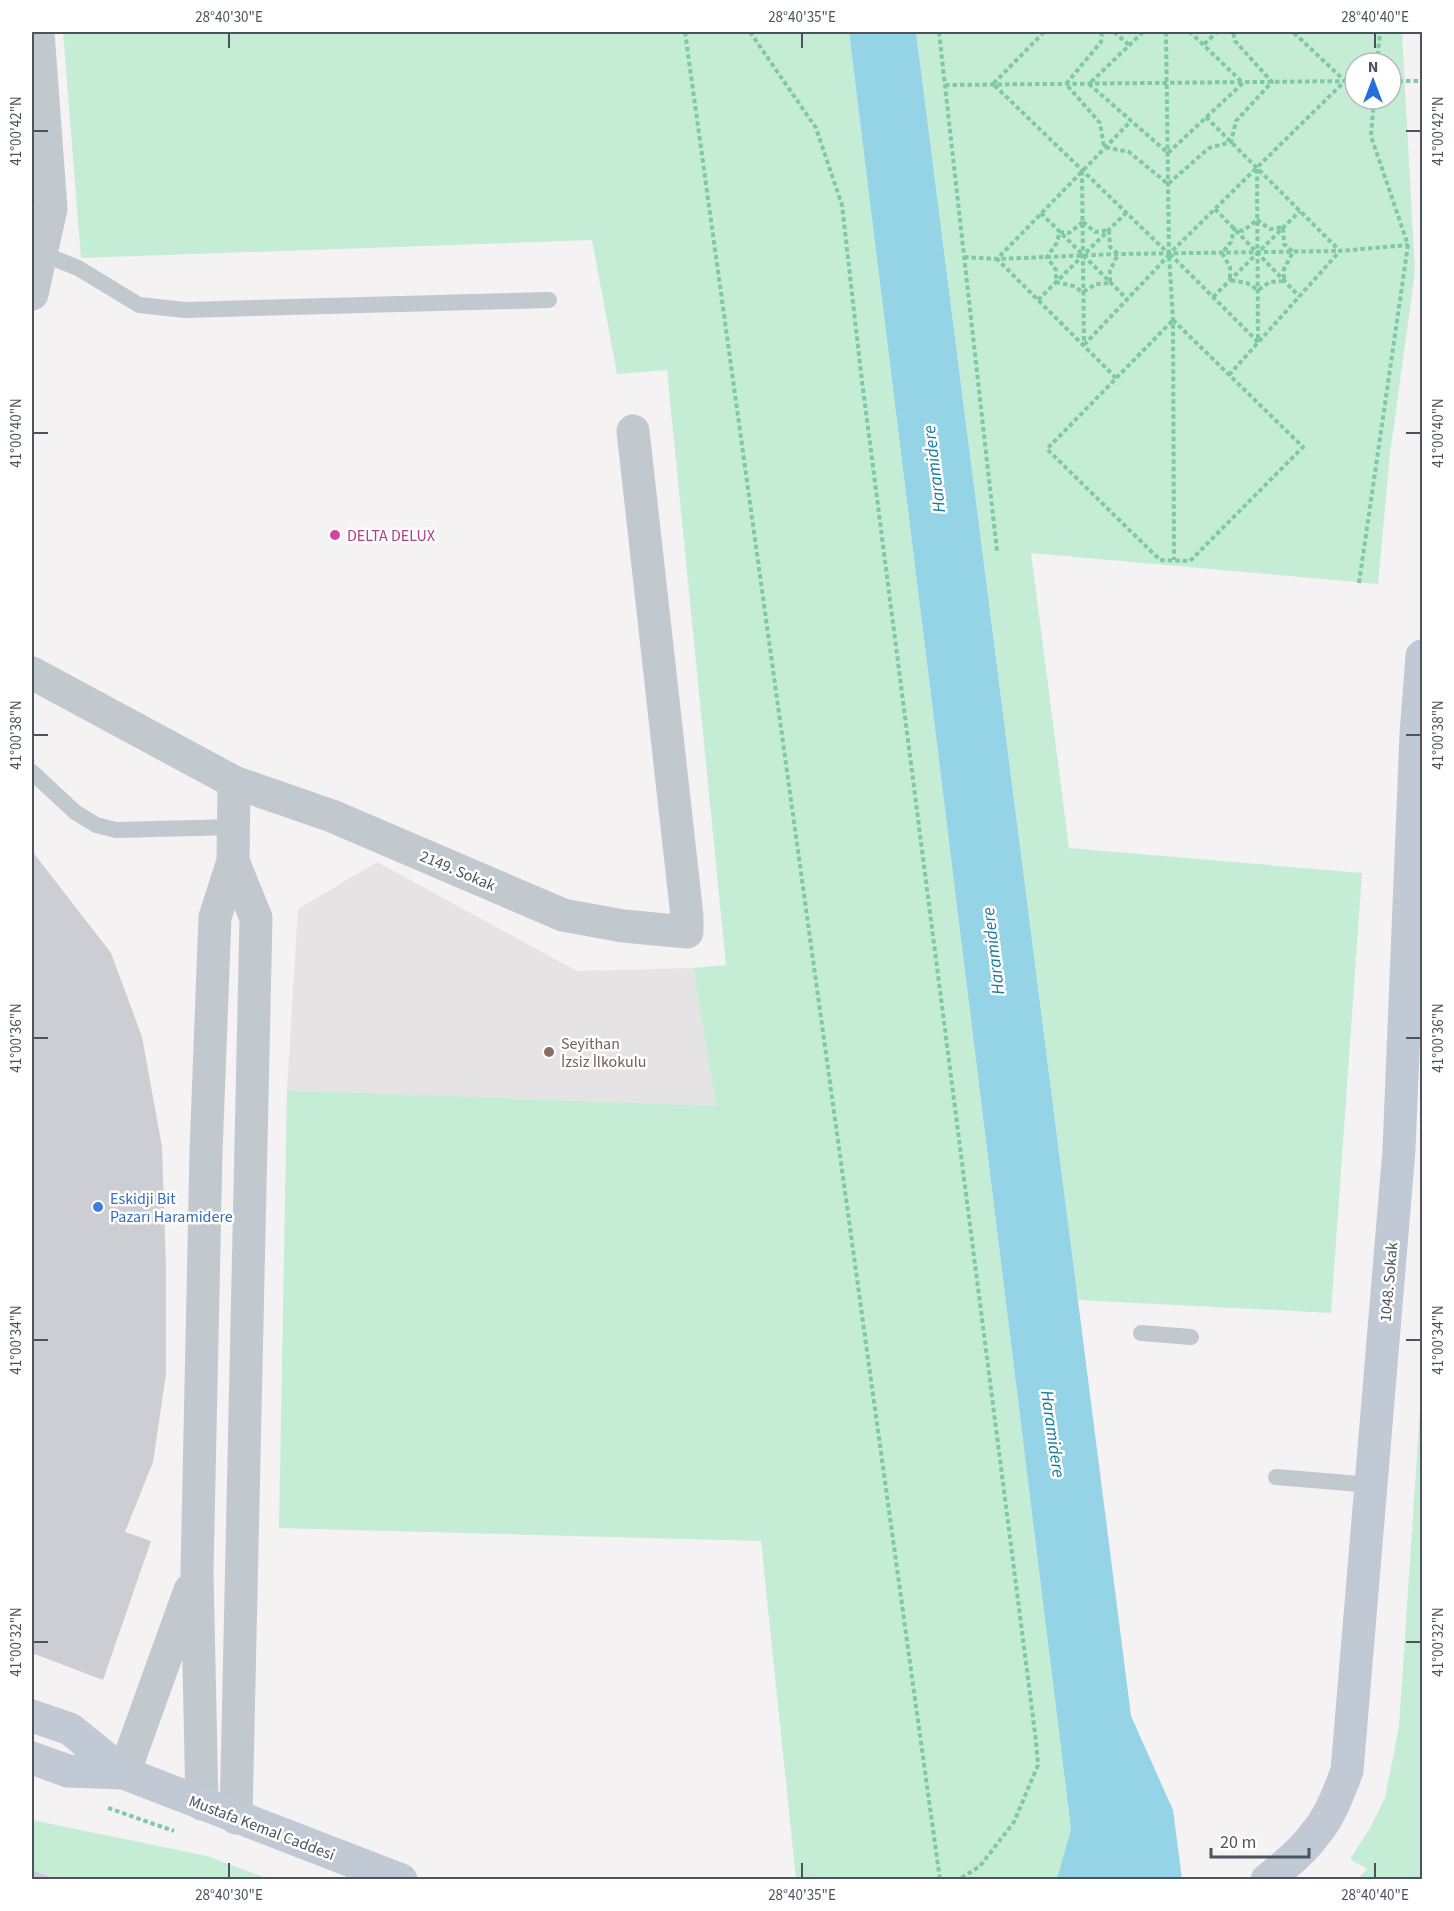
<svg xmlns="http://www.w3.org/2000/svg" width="1454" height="1911" font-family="'Source Sans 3',sans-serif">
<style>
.education{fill:#e5e3e3}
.green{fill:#c5edd6;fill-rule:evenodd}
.water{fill:#95d3e7}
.building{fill:#ccced4}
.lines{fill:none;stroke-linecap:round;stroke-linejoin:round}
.path{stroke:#7fc9a7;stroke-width:4;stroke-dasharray:4.5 3;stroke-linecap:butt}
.service{stroke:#c1c9cf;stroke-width:16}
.minor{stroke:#c1c9cf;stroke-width:33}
.tertiary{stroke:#c1c9cf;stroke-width:33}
.secondary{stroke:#c1c9d4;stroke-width:33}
.ticks{fill:none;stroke:#4b545e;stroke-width:2}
.hotel-dot{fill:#d1479c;stroke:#fff;stroke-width:2}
.education-dot{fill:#8d6e63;stroke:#fff;stroke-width:2}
.shop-dot{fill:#3f7fe0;stroke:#fff;stroke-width:2}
.labels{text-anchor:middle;stroke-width:5;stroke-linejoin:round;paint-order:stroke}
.hotel-label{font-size:16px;fill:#b23c85;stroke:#fff;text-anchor:start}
.street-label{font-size:16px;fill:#4b545e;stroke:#fff}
.education-label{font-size:16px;fill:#785e54;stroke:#fff;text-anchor:start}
.shop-label{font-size:16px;fill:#366cbe;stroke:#fff;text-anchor:start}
.water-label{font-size:18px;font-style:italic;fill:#177c9e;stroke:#fff}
.neatline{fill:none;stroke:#4b545e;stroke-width:2}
.ticks-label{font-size:15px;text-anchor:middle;fill:#4b545e}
</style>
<rect width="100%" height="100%" fill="#f4f2f2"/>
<path class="education" d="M377,862L577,971L693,968L716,1106L287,1090L298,909Z"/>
<path class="green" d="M63,32H849L1071,1829L1057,1879H796L761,1541L279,1528L287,1090L716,1106L693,968L726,965L667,370L617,374L592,240L81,258Z
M916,32H1402L1415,272L1390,454L1378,584L1031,553L1069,848L1362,873L1331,1313L1078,1300ZM1355,63H1391V99H1355Z
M1422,1380V1879H1358L1367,1869L1350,1859L1370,1828L1385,1798L1399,1726Z
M32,1820L207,1856L269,1879H57L32,1870Z"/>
<path class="water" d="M849,32H916L1131,1716L1173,1810L1182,1879H1057L1071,1829Z"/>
<path class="building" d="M32,851L111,953L142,1037L162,1147L166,1268V1374L153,1462L125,1532L151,1541L103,1680L32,1653Z
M32,1870L56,1879V1880H32Z"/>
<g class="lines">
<path class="path" d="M685,32L940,1880
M750,32L816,128L842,205L861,373L1036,1741L1038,1765L1014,1822L980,1866L958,1880
M939,32L997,551
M1044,32L993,84L1169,254L1345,81L1293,32
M1102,32L1101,42L1066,84L1100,123L1104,147L1129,152L1168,184L1209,148L1231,142L1236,121L1272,82L1235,41L1233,32
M1114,32L1129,45
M1143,32L1089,84L1168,153L1243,83L1190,32
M1166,32L1169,254L1173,320L1174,560
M1204,44L1217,32
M1377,63L1380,32
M1391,81H1422
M945,85L1355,81
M1206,117L1340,251L1408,245
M1257,169L1258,342
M1082,171L1084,345
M1215,209L1299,296
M1041,213L1127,299
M1257,220L1270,229L1283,227L1284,244L1293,252L1284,269V281L1270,282L1258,290L1247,283L1230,280V267L1222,253L1231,242L1234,229L1243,231Z
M1083,222L1095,232L1109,230L1110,247L1118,254L1110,271V283L1096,284L1083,292L1073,286L1056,282V270L1047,257L1056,244L1060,232L1069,233Z
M1170,254L1258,342
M964,257L997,259L1118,254L1340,251
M1213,297L1300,211
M1038,300L1127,212
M1173,320L1303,447L1190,561L1160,560L1047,449Z
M1084,345L1169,255
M1229,375L1339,252
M1116,378L997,259L1131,121
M1359,583L1408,245L1371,136L1374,99
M108,1808L174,1831"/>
<path class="service" d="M41,253L78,268L139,305L185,310L549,300
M32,772L75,812L96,825L116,830L234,827
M1141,1333L1191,1337
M1276,1477L1372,1485"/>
<path class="minor" d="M32,294L51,209L38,32
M234,782L332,816L563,915L623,926L687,932V916L633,431"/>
<path class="tertiary" d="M32,673L234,782L233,861L215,917L206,1152L197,1572L202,1804
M233,861L256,918L236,1818
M124,1773L190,1590"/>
<path class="secondary" d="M32,1716L70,1729L124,1773L401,1880
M32,1758L68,1771L124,1773
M1267,1880C1284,1866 1302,1852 1315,1834C1330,1817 1339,1792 1347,1771L1399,1150L1416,734L1422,656"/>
</g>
<path class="ticks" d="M229,33V48M802,33V48M1375,33V48M33,131H48M1406,131H1421M33,433H48M1406,433H1421M33,735H48M1406,735H1421M33,1038H48M1406,1038H1421M33,1340H48M1406,1340H1421M33,1642H48M1406,1642H1421M229,1863V1878M802,1863V1878M1375,1863V1878"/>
<circle class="hotel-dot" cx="335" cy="535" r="6"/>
<circle class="education-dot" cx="549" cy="1052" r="6"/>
<circle class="shop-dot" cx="98" cy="1207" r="6"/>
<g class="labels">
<g class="hotel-label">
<text x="347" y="541">DELTA DELUX</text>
</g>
<g class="street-label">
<text transform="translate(458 870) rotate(23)" y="6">2149. Sokak</text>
<text transform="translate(1388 1282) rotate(-85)" y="6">1048. Sokak</text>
<text transform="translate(262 1827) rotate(21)" y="6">Mustafa Kemal Caddesi</text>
</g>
<g class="education-label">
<text x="561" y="1049">Seyithan<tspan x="561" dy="18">İzsiz İlkokulu</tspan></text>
</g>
<g class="shop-label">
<text x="110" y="1204">Eskidji Bit<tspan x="110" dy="18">Pazarı Haramidere</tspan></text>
</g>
<g class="water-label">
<text transform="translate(934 469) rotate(-97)" y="6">Haramidere</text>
<text transform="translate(993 951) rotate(-97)" y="6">Haramidere</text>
<text transform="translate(1053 1434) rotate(82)" y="6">Haramidere</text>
</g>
</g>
<rect width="1454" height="1911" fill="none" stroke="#ffffff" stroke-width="66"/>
<g transform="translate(1373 81)"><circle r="28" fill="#ffffff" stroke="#b7bbbf" stroke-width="1.5"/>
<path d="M0-4.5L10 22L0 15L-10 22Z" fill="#286ed8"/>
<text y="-9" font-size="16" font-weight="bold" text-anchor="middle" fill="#4b545e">N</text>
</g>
<path d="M1211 1848v9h98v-9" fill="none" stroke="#4b545e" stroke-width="3"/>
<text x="1220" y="1848" font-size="18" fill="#4b545e" stroke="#ffffff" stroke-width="4.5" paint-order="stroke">20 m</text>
<rect x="33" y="33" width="1388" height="1845" class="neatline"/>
<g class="ticks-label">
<text x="229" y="22">28°40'30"E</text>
<text x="802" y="22">28°40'35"E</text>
<text x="1375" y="22">28°40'40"E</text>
<text transform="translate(16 131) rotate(-90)" y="5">41°00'42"N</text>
<text transform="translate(1438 131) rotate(-90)" y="5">41°00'42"N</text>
<text transform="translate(16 433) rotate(-90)" y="5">41°00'40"N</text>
<text transform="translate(1438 433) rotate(-90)" y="5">41°00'40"N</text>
<text transform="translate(16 735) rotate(-90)" y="5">41°00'38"N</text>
<text transform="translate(1438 735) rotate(-90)" y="5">41°00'38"N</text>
<text transform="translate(16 1038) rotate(-90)" y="5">41°00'36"N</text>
<text transform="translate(1438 1038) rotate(-90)" y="5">41°00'36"N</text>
<text transform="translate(16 1340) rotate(-90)" y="5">41°00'34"N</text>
<text transform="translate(1438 1340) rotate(-90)" y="5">41°00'34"N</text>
<text transform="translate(16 1642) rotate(-90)" y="5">41°00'32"N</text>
<text transform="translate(1438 1642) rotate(-90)" y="5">41°00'32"N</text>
<text x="229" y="1900">28°40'30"E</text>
<text x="802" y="1900">28°40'35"E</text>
<text x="1375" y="1900">28°40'40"E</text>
</g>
</svg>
